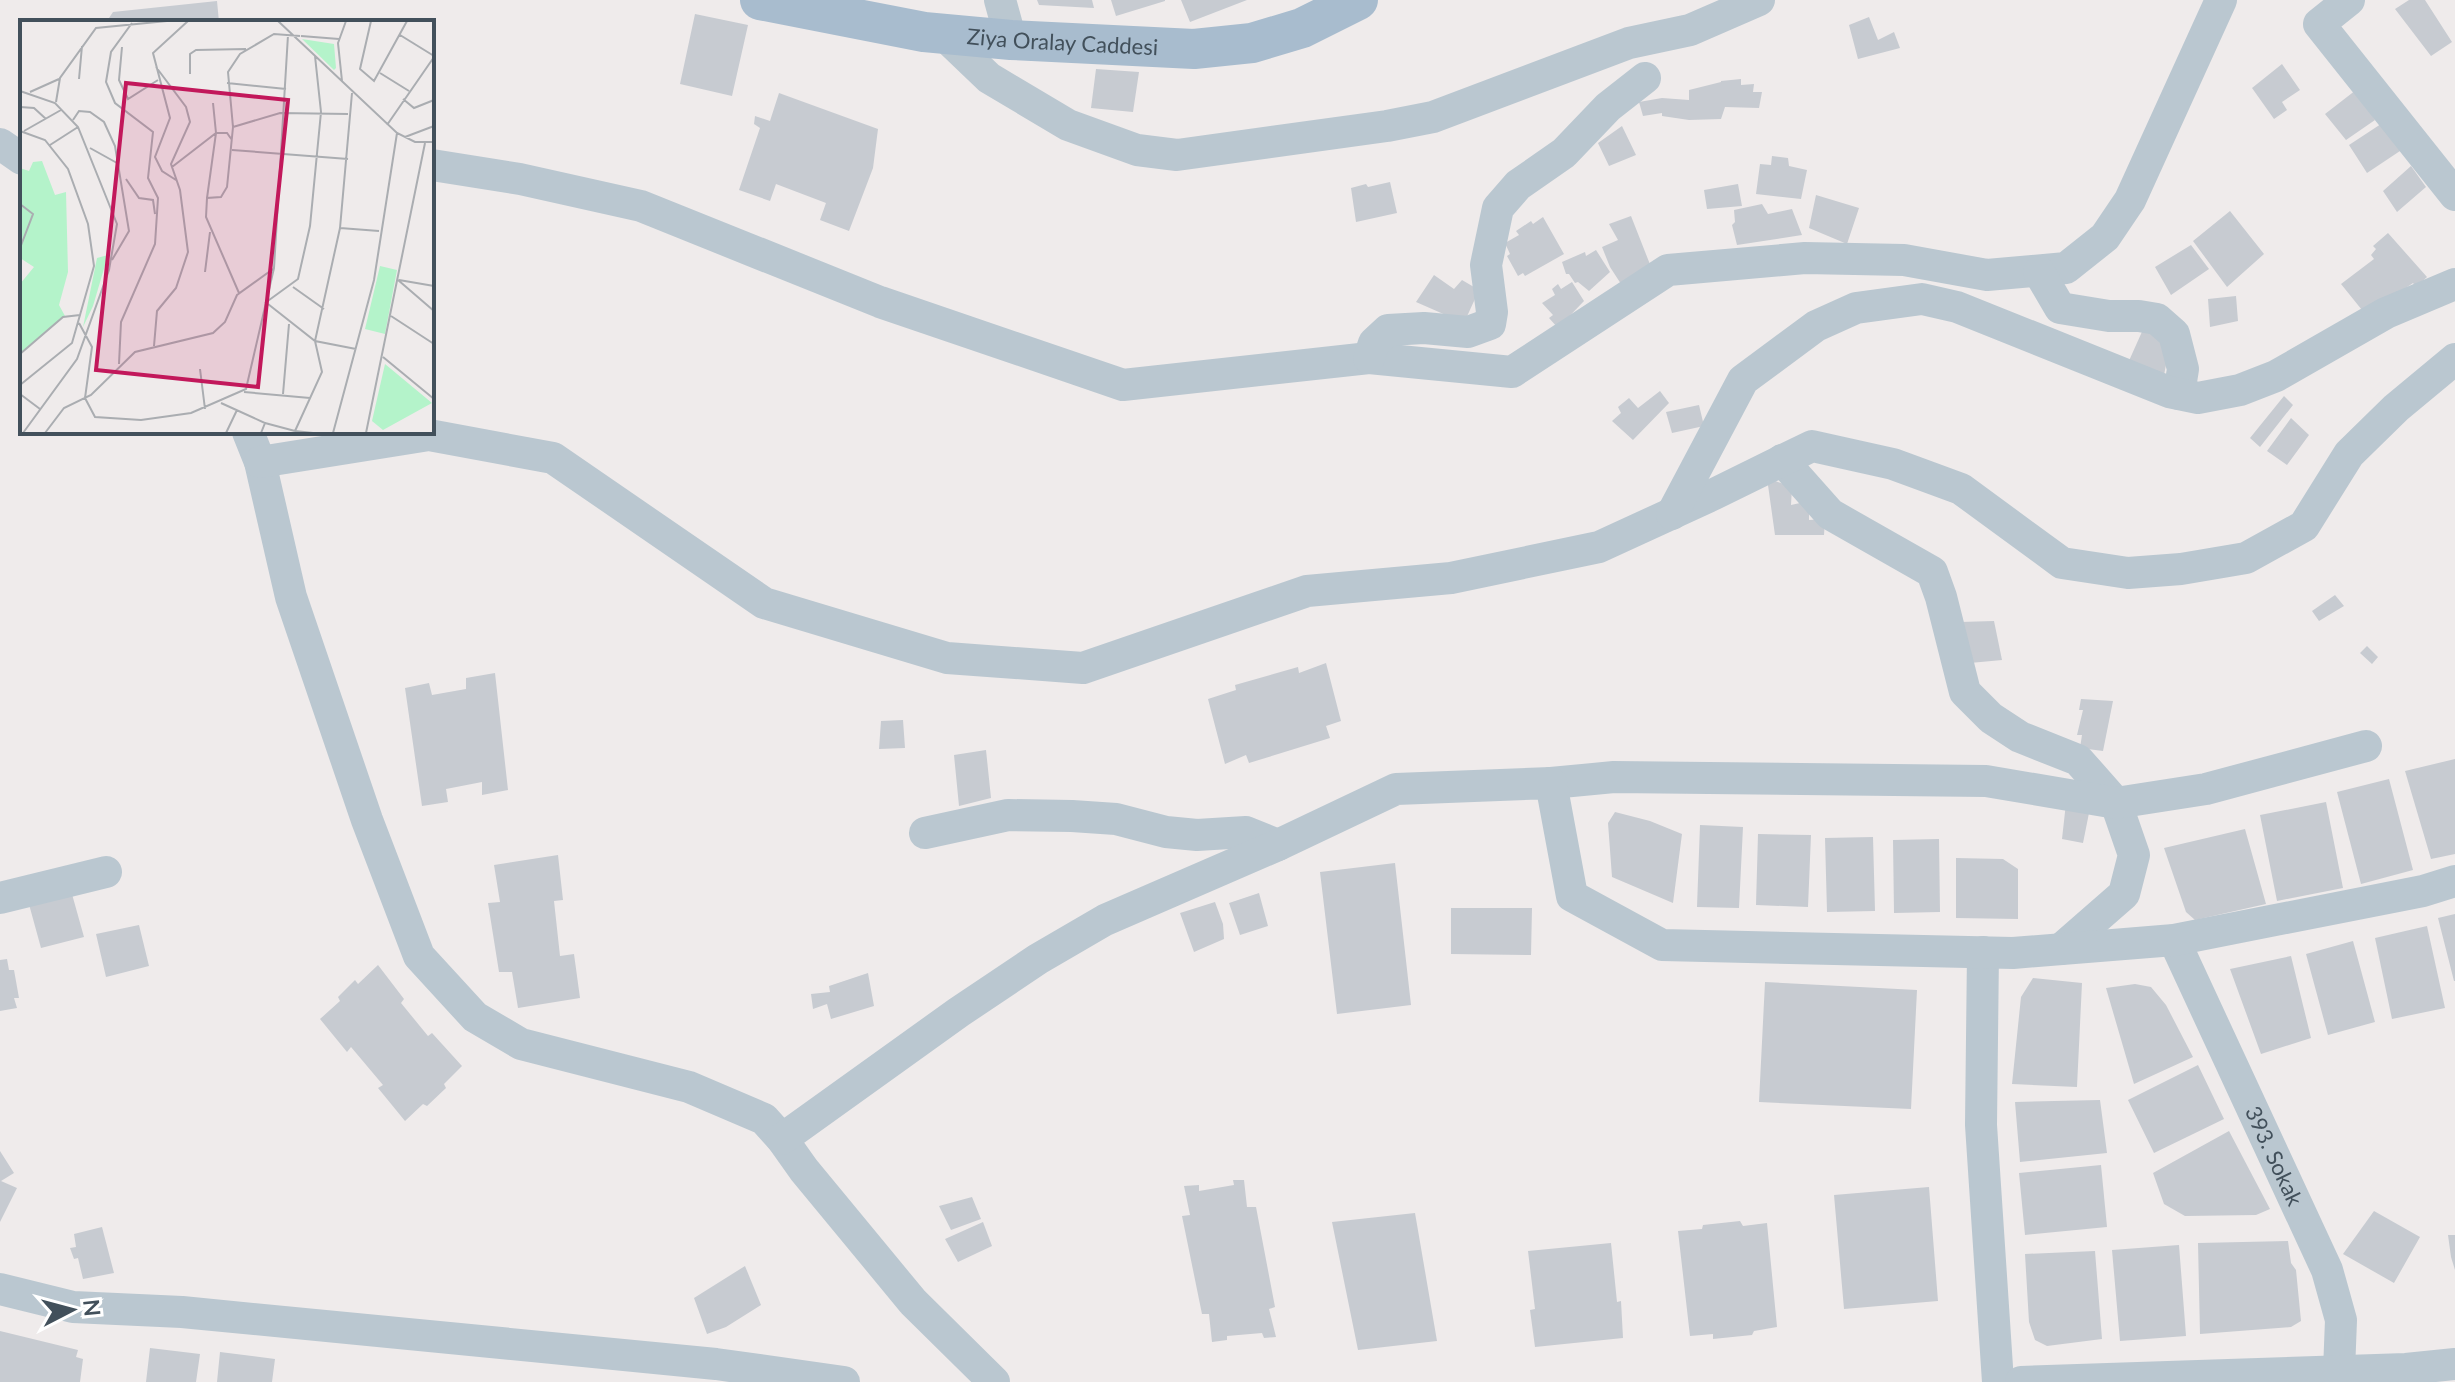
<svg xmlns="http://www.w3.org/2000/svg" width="2455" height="1382" font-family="Lato,sans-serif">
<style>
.building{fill:#c7cbd1}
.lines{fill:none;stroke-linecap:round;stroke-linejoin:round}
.minor{stroke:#bac7d0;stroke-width:32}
.major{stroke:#a8bcce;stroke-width:40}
.labels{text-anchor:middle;stroke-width:6;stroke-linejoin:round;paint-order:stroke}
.street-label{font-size:22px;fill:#42505b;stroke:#fff}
.inset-road{fill:none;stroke:#aaadb1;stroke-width:2}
.view{fill:#c2185b;fill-opacity:0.15;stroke:#c2185b;stroke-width:4}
.inset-edge{fill:none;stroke:#42505b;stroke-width:4}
</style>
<rect width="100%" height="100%" fill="#efebeb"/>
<path class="building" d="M1037,0H1092L1094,8L1039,5Z
M1111,0H1165V1L1116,16Z
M1181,0H1247L1190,22Z
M2409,0H2425L2452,42L2431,56L2395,9Z
M217,1L219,22H109V18L113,12Z
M695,14L748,25L732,96L680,84Z
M1869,17L1878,40L1894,32L1900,48L1858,59L1849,25Z
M2282,64L2300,90L2282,102L2287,110L2274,119L2252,88Z
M1096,69L1139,72L1133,112L1091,108Z
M1741,79V85L1754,84L1753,92H1762L1759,108L1725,107L1721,119L1689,120L1662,116V113L1643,116L1639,102L1662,98L1689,100V90L1721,82V81Z
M2356,90L2375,120L2346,140L2325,114Z
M779,93L878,129L873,168L849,231L820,220L826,203L776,184L770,201L739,190L760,128L754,124L755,116L770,121Z
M2384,122L2403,149L2367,173L2349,145Z
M1622,126L1636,155L1609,166L1598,143Z
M1772,156L1788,158L1789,166L1807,170L1801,199L1756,194L1760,164L1771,165Z
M2411,166L2426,187L2397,212L2383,191Z
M1390,182L1397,213L1356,222L1351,188L1366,184L1368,187Z
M1738,184L1742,206L1707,209L1704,190Z
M1816,195L1859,208L1847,244L1809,228Z
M1762,204L1768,214L1792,209L1802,235L1737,245L1732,225L1735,222L1734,210Z
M2230,211L2264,254L2227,287L2193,241Z
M1631,216L1653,272L1623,287L1610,267L1602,247L1618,240L1609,224Z
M1543,217L1564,254L1525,276L1523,273L1518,276L1507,256L1510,254L1505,243L1519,235L1516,231L1531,221L1533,224Z
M2388,233L2427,277L2416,287L2413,283L2366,315L2341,284L2374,259L2371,255L2376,249L2373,246Z
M2191,245L2209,269L2171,295L2155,267Z
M1596,250L1610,272L1589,291L1578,282L1575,283L1569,274H1566L1562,262L1585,252L1586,256Z
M1434,275L1454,289L1462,280L1479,290L1464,323L1416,302Z
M1572,282L1584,301L1558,328L1549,318L1553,315L1542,303L1555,295L1552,289L1558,284L1561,289Z
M2236,296L2238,321L2210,327L2208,299Z
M2145,325L2169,350L2164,375L2128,363Z
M1660,391L1669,403L1633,440L1612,421L1621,413L1618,407L1629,398L1638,408Z
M2284,396L2293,405L2260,447L2250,438Z
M1699,405L1704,426L1672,433L1666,412Z
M2291,418L2309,435L2287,465L2267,451Z
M1767,478L1792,487L1791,505L1809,501V520L1825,519L1824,535H1775Z
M2335,595L2344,606L2319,621L2312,611Z
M1994,621L2002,660L1970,663L1960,622Z
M2367,646L2378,657L2372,664L2360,653Z
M1326,663L1341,721L1326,726L1330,738L1249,763L1246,755L1225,764L1208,699L1236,690L1235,685L1298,667L1299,673Z
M495,673L508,790L482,795V782L446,789L448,802L422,806L405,688L429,683L432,695L466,689V678Z
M2081,699L2113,701L2103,751L2080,748L2082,735H2077L2083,710H2079Z
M903,720L905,748L879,749L881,721Z
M986,750L991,798L959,806L954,755Z
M2455,759V854L2431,859L2405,771Z
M2389,779L2413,870L2361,884L2337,792Z
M2326,802L2343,888L2277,901L2260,815Z
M2066,803L2090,808L2083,843L2062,839Z
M1615,812L1650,821L1682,834L1673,903L1612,877L1608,823Z
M1700,825L1743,827L1739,908L1697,907Z
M2245,829L2266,904L2195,920L2186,912L2164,848Z
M1758,834L1811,835L1808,907L1756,905Z
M1873,837L1875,911L1827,912L1825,838Z
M1939,839L1940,912L1894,913L1893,840Z
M558,855L563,900L554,901L560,956L574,954L580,998L518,1008L512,972H499L488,903L500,902L494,865Z
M1956,858L2003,859L2018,869V919L1956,918Z
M1395,863L1411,1005L1337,1014L1320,872Z
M70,887L84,937L41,948L27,897Z
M1259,893L1268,926L1240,935L1229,903Z
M1215,902L1223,924L1224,939L1194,952L1180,913Z
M1451,908H1532L1531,955L1451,954Z
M2455,914V981H2454L2438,918Z
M139,925L149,966L106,977L96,934Z
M2427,926L2445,1008L2392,1019L2375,938Z
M2353,941L2375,1022L2328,1035L2306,954Z
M2291,956L2311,1038L2261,1054L2230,969Z
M7,959L9,970H14L19,998H14L17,1008L0,1011V960Z
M378,965L404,999L401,1003L428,1036L432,1033L462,1066L444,1084L446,1088L427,1106L423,1104L405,1121L378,1088L383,1085L351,1047L347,1052L320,1019L340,1001L338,997L355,980L358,984Z
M868,973L874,1006L831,1019L827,1004L813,1009L811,994L830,992L829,986Z
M2033,978L2082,983L2077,1087L2012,1084L2021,997Z
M1765,982L1917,990L1911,1109L1759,1102Z
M2135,984L2151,987L2166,1005L2193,1057L2134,1084L2106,988Z
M2198,1065L2224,1119L2154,1153L2128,1100Z
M2100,1100L2107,1153L2020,1162L2015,1102Z
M2229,1131L2270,1209L2256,1215L2185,1216L2164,1204L2153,1173Z
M0,1151L14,1173L1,1181L17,1188L0,1222Z
M2101,1165L2107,1227L2025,1235L2019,1173Z
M1233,1180H1244L1247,1207H1256L1275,1307L1269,1309L1276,1337L1264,1338L1262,1333L1227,1336V1340L1212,1342L1209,1314H1202L1182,1216L1190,1215L1184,1186L1199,1185V1191L1234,1185Z
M1929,1187L1938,1301L1844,1309L1834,1195Z
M972,1197L981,1219L951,1230L939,1206Z
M2374,1211L2420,1237L2394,1283L2343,1254Z
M1415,1213L1437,1341L1358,1350L1332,1222Z
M1740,1221L1743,1226L1767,1223L1777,1327L1754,1331L1752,1335L1713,1339V1334L1690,1336L1678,1231L1702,1229L1703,1225Z
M983,1222L992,1246L958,1262L945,1239Z
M102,1227L114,1273L83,1279L78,1258L74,1259L70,1248L76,1247L74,1234Z
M2448,1235H2455V1270L2451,1257Z
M2288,1241L2291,1263L2296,1270L2301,1321L2291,1327L2200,1334L2198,1243Z
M1611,1243L1617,1302L1621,1301L1623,1338L1535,1347L1530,1310L1535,1309L1528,1251Z
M2179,1245L2186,1336L2120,1341L2112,1250Z
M2095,1251L2102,1339L2047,1346L2035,1340L2029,1322L2025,1254Z
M745,1266L761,1305L726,1327L707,1334L694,1298Z
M0,1331L78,1350L76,1357L83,1359L80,1382H0Z
M150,1348L200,1354L196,1382H146Z
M220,1352L275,1359L272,1382H217Z"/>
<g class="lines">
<g class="minor">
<path d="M1000,0L1011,40"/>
<path d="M2349,0L2319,24L2455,195"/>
<path d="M943,34L989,78L1068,125L1137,150L1177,155L1387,126L1433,117L1629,43L1690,30L1759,0"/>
<path d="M0,144L22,159"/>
<path d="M432,165L520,179L641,206L880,302L1123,385L1369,358L1512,372L1668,270L1805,258L1904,260L1987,275L2066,268L2105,237L2130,200L2221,0"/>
<path d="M2039,272L2060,308L2109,316H2139L2157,319L2174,334L2183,369L2179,394"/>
<path d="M1369,358L1374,343L1388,330L1424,328L1468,332L1490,324L1492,312L1486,265L1498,208L1518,185L1564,153L1608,107L1645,78"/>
<path d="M248,432L260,462L291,597L367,820L419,956L475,1017L521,1044L689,1087L764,1119L782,1139L804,1170L913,1302L994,1382"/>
<path d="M1782,460L1830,514L1932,572L1941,597L1965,692L1991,718L2020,737L2078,760L2116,803L2134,855L2124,894L2061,949"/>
<path d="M260,462L429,435L553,458L764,603L947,658L1083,668L1307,591L1451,578L1599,547L1708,497L1812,446L1893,464L1961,489L2062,563L2128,573L2181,569L2246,558L2304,526L2349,454L2396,408L2455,359"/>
<path d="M1672,514L1743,380L1816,326L1856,308L1922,299L1957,307L2169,392L2198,398L2240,390L2276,376L2386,313L2455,284"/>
<path d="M1551,783L1614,777L1986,781L2116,803L2206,789L2366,746"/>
<path d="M925,833L1008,815L1072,816L1116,819L1166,832L1197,835L1246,832L1278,845"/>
<path d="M0,898L106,872"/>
<path id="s1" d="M2174,940L2327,1270L2341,1320L2339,1371L2340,1382"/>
<path d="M1983,952L1981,1125L1998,1382"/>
<path d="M782,1139L959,1012L1038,959L1105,920L1278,845L1396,789L1551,783L1572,896L1662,945L2013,953L2174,940L2423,891L2455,881"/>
<path d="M0,1289L73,1307L182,1312L716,1364L844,1382"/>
<path d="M2021,1382L2406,1369L2455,1364"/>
</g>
<path class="major" id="s2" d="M760,0L924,32L1011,40L1194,49L1252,43L1302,28L1358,0"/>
</g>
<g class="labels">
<g class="street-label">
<text dy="8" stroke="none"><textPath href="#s2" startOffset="306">Ziya Oralay Caddesi</textPath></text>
<text dy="8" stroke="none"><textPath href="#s1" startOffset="238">393. Sokak</textPath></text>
</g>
</g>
<g transform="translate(20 20)">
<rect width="414" height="414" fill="#efebeb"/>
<path d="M282,19L314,24L316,48L314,50ZM22,141L35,175L46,172L48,252L39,285L45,296L0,334V264L14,247L0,238V148L9,151L13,142ZM88,235L73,286L63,307L77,238ZM360,246L377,250L365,314L345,309ZM365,344L412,383L363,410L352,401Z" fill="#b4f3ca"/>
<path class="inset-road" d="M258,1L377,113L395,122H414M351,1L340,49L354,61L387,1M380,15L414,36M281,16L319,19M102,27L99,60L108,79L138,60M360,53L389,71M170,54V34L176,30L226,29M59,59L62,26M322,61L318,23L326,1M207,63L266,69M0,71L35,83L58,107L97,204L89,250L57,339L3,413M10,72L39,59M383,79L394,88L414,80M36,82L40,58L76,8L147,1M0,87L14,88L26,99M53,100L59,91L70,92L84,102L95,126L109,211L92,240M367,105L414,37M213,107L260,93L328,94M0,111L25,120L48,149L68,204L74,246L52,323L0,365M4,111L41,90M385,117L414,106M30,125L58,107M70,128L97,143M212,130L328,139M152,147L196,113H207L212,120M106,159L119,178L133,180L135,194M156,160L142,151L135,137L150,98L133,33L168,1M187,178L196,113L193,83M0,184L13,194L0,228M320,208L359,211M185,252L190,212M378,260L414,291M379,260L414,266M273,267L304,289M219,273L186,197L187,178L201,177L207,167L213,107L208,52L220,34L254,14L280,16M245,283L278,259L290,206L301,92L295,36M248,284L295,321L336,329M371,296L414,324M59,303L72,327L65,378L75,397L121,400L171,393L226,369L254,248L268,15M134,326L137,291L156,268L168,232L160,170L151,144L170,102L166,87L136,47M0,334L43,297L60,295M363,337L414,379M99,344L101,302L135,224L138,178L128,158L133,112L95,83L86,62L91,32L112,3M180,349L185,389M224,372L290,378M0,374L20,389M263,374L269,304M201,383L245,403L241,413M245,403L275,411M25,413L44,388L71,375L115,332L193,313L205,302L217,275L253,249M206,413L217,390M293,413L275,411L302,352L295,321L320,208L332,73M313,413L354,260L377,113M346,413L405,123"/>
<path class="view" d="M106,63L268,80L238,367L76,350Z"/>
<rect width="414" height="414" class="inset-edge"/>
</g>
<g transform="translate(72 1310) rotate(84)" stroke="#ffffff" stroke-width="6" paint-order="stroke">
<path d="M0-6L14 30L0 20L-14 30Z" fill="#42505b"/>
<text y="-12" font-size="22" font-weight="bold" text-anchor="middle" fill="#42505b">N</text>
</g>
</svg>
